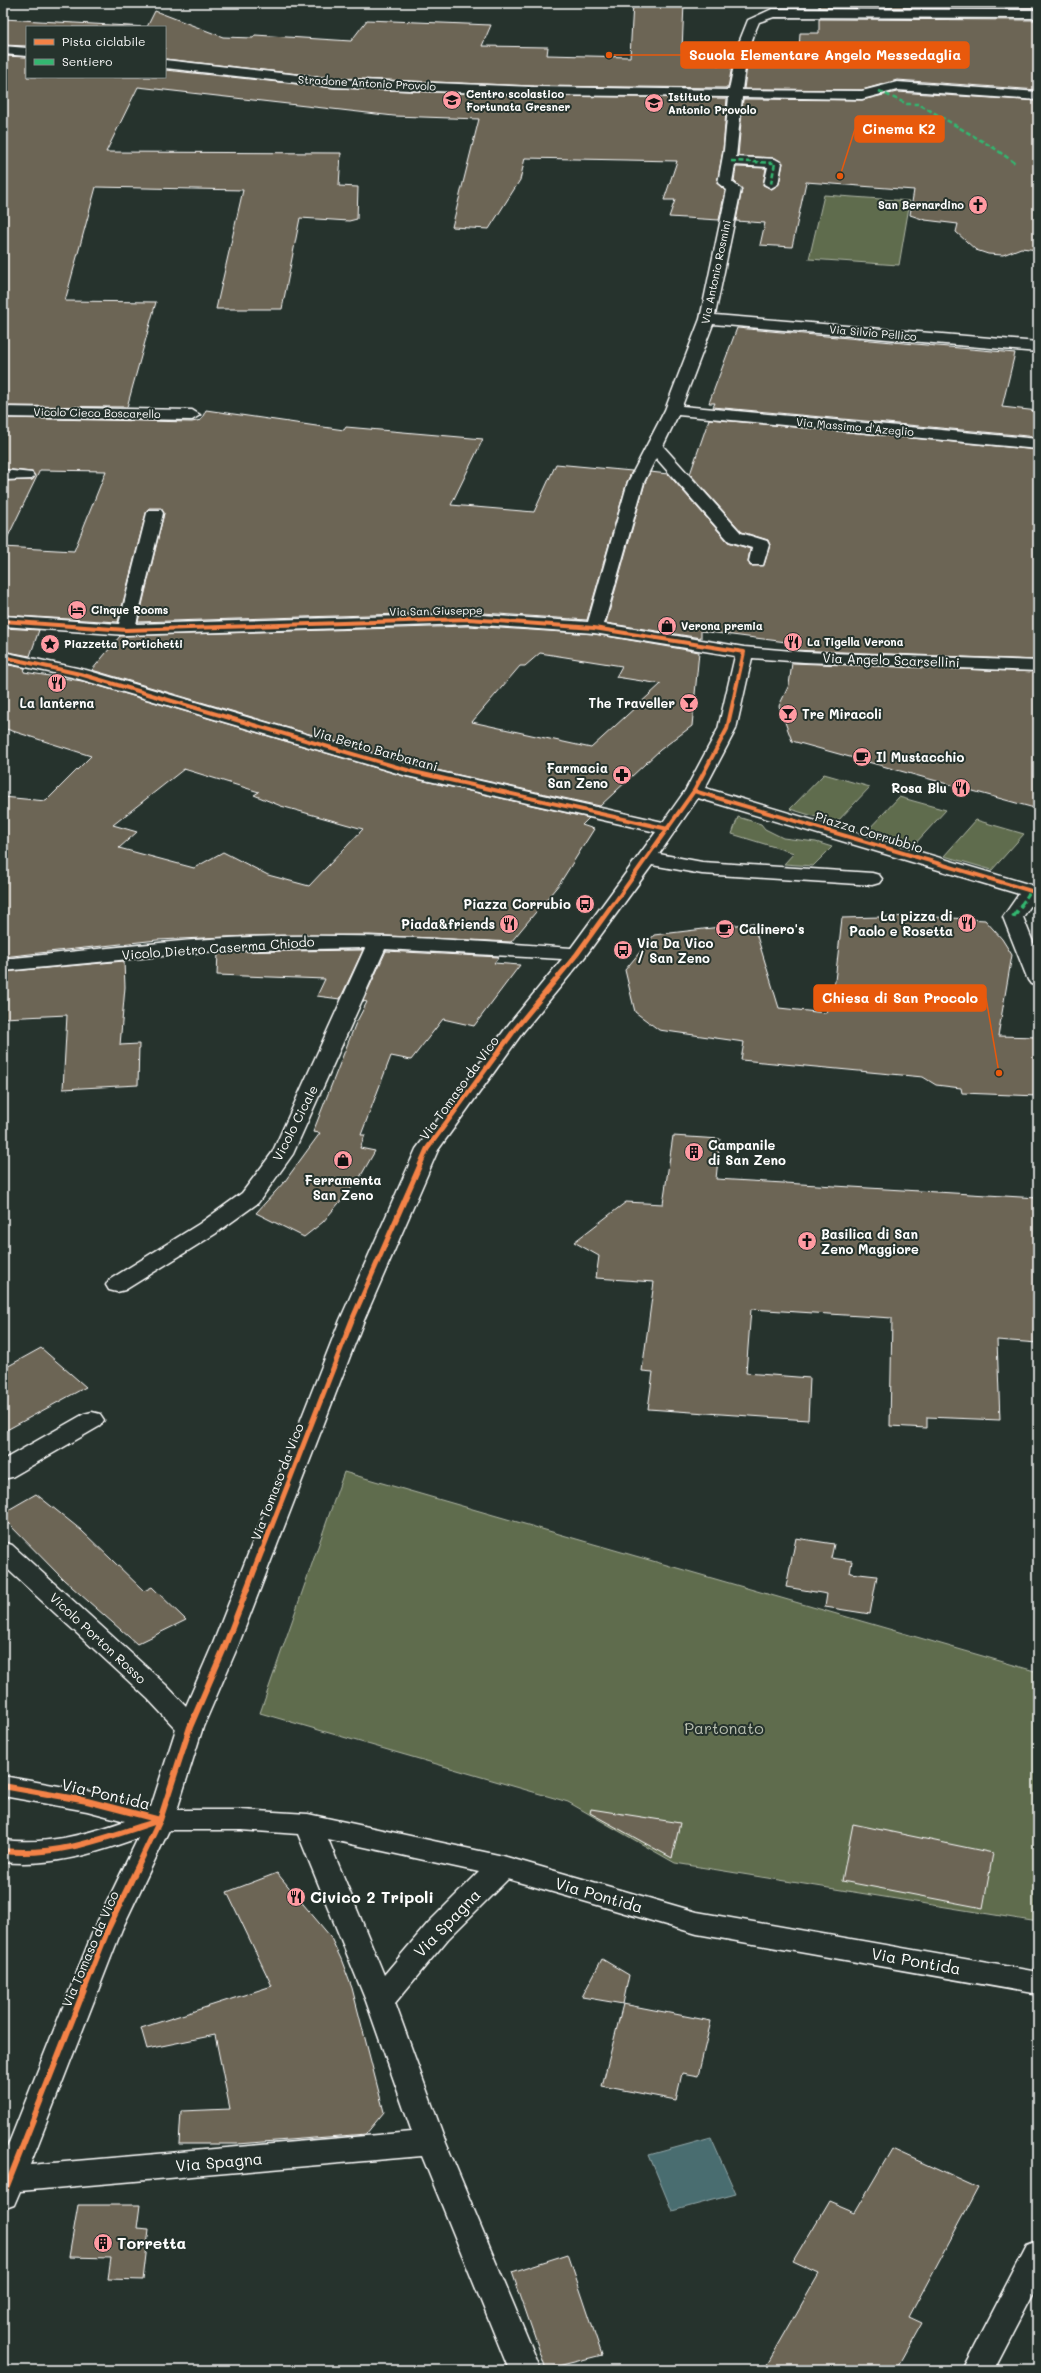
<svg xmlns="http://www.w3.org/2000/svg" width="1041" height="2373" font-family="Mali,sans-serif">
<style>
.green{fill:#5f6c4e;stroke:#afb6a6}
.water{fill:#4a6d70;stroke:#92a7a9}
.building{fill:#6c6555;stroke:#fff;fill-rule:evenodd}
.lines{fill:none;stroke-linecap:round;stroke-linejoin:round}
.minor-casing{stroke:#fff;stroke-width:3}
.minor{fill:#26332d;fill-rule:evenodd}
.quiet-far2{stroke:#33b770;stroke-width:2.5;stroke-dasharray:5 2.5;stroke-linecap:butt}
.quiet-far1{stroke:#33b770;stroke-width:3;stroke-dasharray:6 3;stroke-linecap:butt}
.quiet{stroke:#33b770;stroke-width:4;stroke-dasharray:8 4;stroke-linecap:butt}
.cycleway-far2-casing{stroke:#26332d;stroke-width:6}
.cycleway-far1-casing{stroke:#26332d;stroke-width:8}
.cycleway-casing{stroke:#26332d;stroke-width:9}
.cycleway-far2{stroke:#f48246;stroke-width:4}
.cycleway-far1{stroke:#f48246;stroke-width:5}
.cycleway{stroke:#f48246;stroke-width:6}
.labels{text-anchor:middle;stroke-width:4;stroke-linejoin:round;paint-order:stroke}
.far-street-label{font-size:11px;fill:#fff;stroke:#26332d}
.far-poi-label{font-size:11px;font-weight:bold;fill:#fff;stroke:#26332d;text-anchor:start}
.street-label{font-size:13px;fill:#fff;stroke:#26332d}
.poi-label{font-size:13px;font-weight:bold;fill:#fff;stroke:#26332d;text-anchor:end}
.near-park-label{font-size:16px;fill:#b7bdaf;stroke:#26332d}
.near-street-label{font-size:16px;fill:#fff;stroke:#26332d}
.near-poi-label{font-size:16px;font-weight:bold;fill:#fff;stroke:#26332d;text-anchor:start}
.leader{fill:none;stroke:#e8590c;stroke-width:1.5}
.callout-dot{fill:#e8590c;stroke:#26332d;stroke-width:1.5}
.callout{fill:#e8590c;stroke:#e8590c;stroke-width:1.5}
.callout-label{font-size:14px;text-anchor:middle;font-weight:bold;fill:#fff}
</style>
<rect width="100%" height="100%" fill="#26332d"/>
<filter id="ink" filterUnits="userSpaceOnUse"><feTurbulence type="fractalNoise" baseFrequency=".025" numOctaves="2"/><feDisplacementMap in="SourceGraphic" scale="8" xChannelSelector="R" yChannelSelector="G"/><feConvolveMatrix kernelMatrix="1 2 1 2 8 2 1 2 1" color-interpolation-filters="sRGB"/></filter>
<g filter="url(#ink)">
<path class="green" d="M824,195L910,201L899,265L809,259Z
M824,774L870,787L836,823L790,809Z
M899,797L946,810L913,846L866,832Z
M738,817L761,824L765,829L783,838L816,842L832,847L813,866L784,864L794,853L732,834Z
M976,820L1024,834L992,870L944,856Z
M344,1472L1038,1672V1922L675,1863L568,1802L260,1713Z"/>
<path class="water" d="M711,2138L736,2194L672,2211L649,2155Z"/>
<path class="building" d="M633,3H684L682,50L717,51V65L732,66L728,88L534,86L334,78L165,59V27H27V46L3,45V19L147,27L155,11L223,37L253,38L255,35L351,41L367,20L491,25L482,46L548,47L547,55L630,57Z
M819,3H1038V8H819Z
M819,19L1038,20V90L897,80L862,90L744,89L747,66L798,67L800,33H819Z
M3,56L27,57V77H165V70L334,88L534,96L727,98L723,150L717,183L725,191L719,220L669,217L675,200H664L677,161L525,158L520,180L489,229L452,227L479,119L394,116L138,87L106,152L341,153L339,186L358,187L357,219L349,221L300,218L282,309H216L243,190L96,187L65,301L156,302L127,407L3,406Z
M897,92L1038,101V250L1021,248L1003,255L988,254L976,250L956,232L958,224L925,220L910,215L914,190L806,182L792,247L760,245L765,223L736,221L742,189L734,181L736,167L766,168L763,185L772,189L779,184L783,163L775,158L738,156L743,99L862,100Z
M737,328L1015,353L1002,407L1038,411V437L713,407L715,403H709Z
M206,410L344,430L346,427L483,439L451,505L534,512L556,464L632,471L627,482L587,620L468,612L138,622L164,513L161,508H149L146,513L118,622L3,615V481L32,480L35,477L32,472L3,469V418L192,422L201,420ZM40,470L106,471L74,551L3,547Z
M709,419L1038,450V660L793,650L794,643L701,631V638L606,623L645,483L650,472L668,474L728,542L750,549L748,561L750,566L764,565L770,545L768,540L742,532L690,474Z
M468,626L594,634L699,652L692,726L660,750L600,806L418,766L92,670L120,636ZM540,653L622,666L616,677L661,684L591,748L472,722L520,666H525Z
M3,628L39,630L30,656L3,651Z
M792,663L1038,672V809L792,741L779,706L789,685Z
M3,664L25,668L24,672L82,681L407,777L589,818L582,825L594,829L560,883L511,942L370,935L249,936L157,940L3,957V797L46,801L91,756L3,728ZM184,769L259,792L254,795L281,806L363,829L309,886L268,875L223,852L194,868L119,848L137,832L113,825Z
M917,916L985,920L1002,939L1012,955L998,1036L1038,1037V1096L962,1093L961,1088L936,1085L923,1077L741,1060L744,1042L659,1030L635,1012L625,970L654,935L753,923L779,1008L826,1013L835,981L842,918Z
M363,950L340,999L317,996L325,979L217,975L218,952Z
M386,951L499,957L494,963L520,965L474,1026L443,1019L411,1060L391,1056L361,1135H365L360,1148L375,1151L359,1179L323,1222L304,1237L256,1213L285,1181L320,1133L313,1132L355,1025L367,1002L363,1001Z
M124,961L125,987L120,1045L139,1044L138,1085L63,1089L67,1015L3,1018V972Z
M673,1136L720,1139L716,1179L1038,1198V1343L997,1340L1000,1420L927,1417V1428L890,1426L892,1318L751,1309L746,1373L810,1378L808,1420L648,1409L653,1372L642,1371L654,1282L596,1278L599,1256L574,1242L626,1202L663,1204Z
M41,1348L86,1387L3,1432V1369Z
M36,1494L81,1530L144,1591L152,1587L186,1620L137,1644L64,1580L3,1518V1513Z
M796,1538L834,1544L831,1558L852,1561L850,1573L877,1576L870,1614L825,1607L827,1594L786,1587Z
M591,1809L680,1823L672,1858L590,1813Z
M853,1824L993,1853L983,1908L842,1881Z
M277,1873L330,1936L341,1959L352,1988L384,2112L366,2134L237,2144H179L181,2111L230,2109L215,2035L147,2049L141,2028L272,1986L227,1892Z
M602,1959L629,1975L623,2004L582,1997Z
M623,2004L711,2021L698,2076L682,2073L676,2100L602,2086Z
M892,2149L978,2188L909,2317L922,2323L896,2370H764L819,2274L793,2262L829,2201L855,2212Z
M78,2205H140L137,2228L149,2229L143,2280L108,2279L111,2258L69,2257Z
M568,2254L602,2355L546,2369L512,2272Z"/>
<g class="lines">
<g class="minor-casing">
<path id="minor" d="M772,9L1038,10V18L774,17L759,22C749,44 745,66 742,90L862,91L897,82L1038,92V100L897,90L862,99L742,97L736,157L775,159L782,163L778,184L771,188L764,184L768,167L735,165L732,182L741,189L715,315L1038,342V352L713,324L682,406L1038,439V449L678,415L663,446L741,533L767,541L769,545L763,565H751L749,561L752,548L729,541L656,458L644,482L604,624L744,647L804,652L1038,661V671L804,662L752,658L736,729L705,788L1038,887V899L1036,898L1023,917L1038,955V986L1031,984L1028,980L1003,917L1019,894L698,798L659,854L702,862L872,873L879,875L882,879L879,883L872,885L702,874L652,865L584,958L523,1032L438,1150L364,1320L238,1646L203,1727L177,1810H241L308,1814L503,1856L697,1912L1038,1972V1994L697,1934L508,1879L448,1939L395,2003L446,2143L541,2370H509L422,2156L20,2191L14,2205L3,2209V2158L94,1929L138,1838C93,1854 50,1867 3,1862V1840C46,1845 84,1835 125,1821L87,1811L3,1796V1776L87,1791L151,1807L176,1729L148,1699L3,1565V1542L12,1545L166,1685L186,1706L212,1646L340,1320L416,1149L509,1024L562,959L385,949L293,1154L258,1203L215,1234L125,1290L117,1292L109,1290L106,1285L109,1280L199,1224L242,1193L272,1153L365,948L214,951L3,971V959C85,951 167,940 249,937C357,933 464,940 571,948L656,832L407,776L76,678L3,662V652L86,670L418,767L663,822L685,791L718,729L735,656L594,633L468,624L126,635L3,626V616L119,624L147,513L149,510H161L163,513L136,624L468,614L588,622L628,482L665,410L700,319L727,190L718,183L724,150L729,97L534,95L334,87L165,68V60L334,79L534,87L729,90L738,45L748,20ZM169,1830H241L298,1834L366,2001L412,2132L30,2165L122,1929ZM328,1839L479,1872L428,1923L384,1975Z
M3,46L27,48V56L3,54Z
M3,407L192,410L200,415L192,420L3,417Z
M3,470L32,473L34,476L32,479L3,480Z
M92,1412L100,1414L104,1420L100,1426L12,1477L3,1479V1460L84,1414Z
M1038,2241V2285L994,2370H962L1027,2245Z"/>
</g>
<use href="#minor" class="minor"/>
<path class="quiet-far2" d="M879,91L907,104H919L994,148L1015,163
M731,161L775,163L771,184"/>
<path class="quiet-far1" d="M1021,905L1030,892"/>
<path class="quiet" d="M1013,917L1022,904"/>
<g class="cycleway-far2-casing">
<path id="cycleway-far2" d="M3,621L126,630L468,619L594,628L744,652L727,729L694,791L613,905
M3,657L80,674L414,772L668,829
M694,791L1038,893"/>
</g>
<g class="cycleway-far1-casing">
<path id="cycleway-far1" d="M262,1551L352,1320L427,1149L516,1028L577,954L613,904"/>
</g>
<g class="cycleway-casing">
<path id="cycleway" d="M3,1786L87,1801L160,1820
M3,1851C59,1857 108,1837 160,1820
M3,2196L108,1929L160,1820L190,1727L225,1646L262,1550"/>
</g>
<use href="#cycleway-far2" class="cycleway-far2"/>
<use href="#cycleway-far1" class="cycleway-far1"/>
<use href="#cycleway" class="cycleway"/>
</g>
</g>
<defs>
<g id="school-disc" transform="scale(1)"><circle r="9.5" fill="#ff9aa2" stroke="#26332d"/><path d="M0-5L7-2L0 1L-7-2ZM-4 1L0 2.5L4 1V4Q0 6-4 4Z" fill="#111"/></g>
<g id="church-disc" transform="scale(1)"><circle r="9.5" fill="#ff9aa2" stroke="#26332d"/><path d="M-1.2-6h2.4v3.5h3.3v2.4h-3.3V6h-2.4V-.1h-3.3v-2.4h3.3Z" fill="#111"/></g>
<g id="hotel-disc" transform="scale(1)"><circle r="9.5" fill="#ff9aa2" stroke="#26332d"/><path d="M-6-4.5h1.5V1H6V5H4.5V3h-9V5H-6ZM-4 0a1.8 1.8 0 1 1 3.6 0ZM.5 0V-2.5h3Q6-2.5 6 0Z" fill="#111"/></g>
<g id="shop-disc" transform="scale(1)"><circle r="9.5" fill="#ff9aa2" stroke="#26332d"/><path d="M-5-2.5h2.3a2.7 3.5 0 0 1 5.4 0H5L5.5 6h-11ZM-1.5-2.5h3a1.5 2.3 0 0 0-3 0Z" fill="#111"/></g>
<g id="restaurant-disc" transform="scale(1)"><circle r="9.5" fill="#ff9aa2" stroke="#26332d"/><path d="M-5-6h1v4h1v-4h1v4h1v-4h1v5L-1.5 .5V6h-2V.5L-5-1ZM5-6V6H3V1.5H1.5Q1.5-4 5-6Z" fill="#111"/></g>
<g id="sight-disc" transform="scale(1)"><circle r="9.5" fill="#ff9aa2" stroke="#26332d"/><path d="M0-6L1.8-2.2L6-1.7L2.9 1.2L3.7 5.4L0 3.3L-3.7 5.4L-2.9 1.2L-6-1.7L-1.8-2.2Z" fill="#111"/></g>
<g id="bar-disc" transform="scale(1)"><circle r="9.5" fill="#ff9aa2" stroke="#26332d"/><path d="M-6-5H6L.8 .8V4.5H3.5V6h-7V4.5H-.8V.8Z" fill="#111"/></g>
<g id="cafe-disc" transform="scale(1)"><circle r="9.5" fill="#ff9aa2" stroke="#26332d"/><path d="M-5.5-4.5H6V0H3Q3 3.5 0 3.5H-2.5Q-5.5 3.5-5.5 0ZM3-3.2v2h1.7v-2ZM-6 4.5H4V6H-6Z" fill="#111"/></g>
<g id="pharmacy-disc" transform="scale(1)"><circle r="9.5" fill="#ff9aa2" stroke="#26332d"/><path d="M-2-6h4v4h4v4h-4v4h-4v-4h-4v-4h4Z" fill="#111"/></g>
<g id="bus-disc" transform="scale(1)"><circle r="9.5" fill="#ff9aa2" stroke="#26332d"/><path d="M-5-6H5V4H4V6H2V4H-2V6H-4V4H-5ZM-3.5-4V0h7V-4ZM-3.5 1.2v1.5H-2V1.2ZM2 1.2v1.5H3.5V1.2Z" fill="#111"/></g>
<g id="building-disc" transform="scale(1)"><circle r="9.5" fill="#ff9aa2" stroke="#26332d"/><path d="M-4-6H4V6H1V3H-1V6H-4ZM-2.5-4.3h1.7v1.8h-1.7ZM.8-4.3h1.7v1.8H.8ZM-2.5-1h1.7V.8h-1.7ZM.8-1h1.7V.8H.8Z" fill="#111"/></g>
</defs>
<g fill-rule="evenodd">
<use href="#school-disc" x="452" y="100"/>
<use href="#school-disc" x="654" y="103"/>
<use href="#church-disc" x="978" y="205"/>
<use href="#hotel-disc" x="77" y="610"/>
<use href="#shop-disc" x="667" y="626"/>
<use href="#restaurant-disc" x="793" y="642"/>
<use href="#sight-disc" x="50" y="644"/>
<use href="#restaurant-disc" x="57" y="683"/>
<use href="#bar-disc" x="689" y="703"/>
<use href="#bar-disc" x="788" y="714"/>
<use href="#cafe-disc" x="862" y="757"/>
<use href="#pharmacy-disc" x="622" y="775"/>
<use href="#restaurant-disc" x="961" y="788"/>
<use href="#bus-disc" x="585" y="904"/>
<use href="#restaurant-disc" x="967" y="923"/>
<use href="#restaurant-disc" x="509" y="924"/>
<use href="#cafe-disc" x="725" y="929"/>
<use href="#bus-disc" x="623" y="950"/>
<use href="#building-disc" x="694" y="1152"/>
<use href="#shop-disc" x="343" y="1160"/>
<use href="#church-disc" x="807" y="1241"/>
<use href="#restaurant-disc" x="296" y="1897"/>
<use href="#building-disc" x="103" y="2243"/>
</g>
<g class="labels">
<g class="far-street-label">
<text transform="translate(367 83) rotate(3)" y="4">Stradone Antonio Provolo</text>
<text transform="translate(716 272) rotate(-78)" y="4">Via Antonio Rosmini</text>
<text transform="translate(873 333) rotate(5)" y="4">Via Silvio Pellico</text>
<text transform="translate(97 413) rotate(1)" y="4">Vicolo Cieco Boscarello</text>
<text transform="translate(855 427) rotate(5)" y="4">Via Massimo d'Azeglio</text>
<text transform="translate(436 611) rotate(-1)" y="4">Via San Giuseppe</text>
</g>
<g class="far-poi-label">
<text x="466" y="98">Centro scolastico<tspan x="466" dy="13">Fortunata Gresner</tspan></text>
<text x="668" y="101">Istituto<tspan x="668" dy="13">Antonio Provolo</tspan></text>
<text x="964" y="209" text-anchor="end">San Bernardino</text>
<text x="91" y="614">Cinque Rooms</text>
<text x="681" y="630">Verona premia</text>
<text x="807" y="646">La Tigella Verona</text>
<text x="64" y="648">Piazzetta Portichetti</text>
</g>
<g class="street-label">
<text transform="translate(891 660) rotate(2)" y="5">Via Angelo Scarsellini</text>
<text transform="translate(375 749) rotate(16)" y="5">Via Berto Barbarani</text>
<text transform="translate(869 832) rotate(17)" y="5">Piazza Corrubbio</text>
<text transform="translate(218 948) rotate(-4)" y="5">Vicolo Dietro Caserma Chiodo</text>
<text transform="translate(459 1088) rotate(-54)" y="5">Via Tomaso da Vico</text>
<text transform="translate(295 1123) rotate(-63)" y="5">Vicolo Cicale</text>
<text transform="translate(277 1482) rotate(-69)" y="5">Via Tomaso da Vico</text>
<text transform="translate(98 1638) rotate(43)" y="5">Vicolo Porton Rosso</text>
<text transform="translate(90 1949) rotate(-67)" y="5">Via Tomaso da Vico</text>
</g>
<g class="poi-label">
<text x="57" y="708" text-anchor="middle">La lanterna</text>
<text x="675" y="708">The Traveller</text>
<text x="802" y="719" text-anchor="start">Tre Miracoli</text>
<text x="876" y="762" text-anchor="start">Il Mustacchio</text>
<text x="608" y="773">Farmacia<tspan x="608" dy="15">San Zeno</tspan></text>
<text x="947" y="793">Rosa Blu</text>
<text x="571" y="909">Piazza Corrubio</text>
<text x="953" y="921">La pizza di<tspan x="953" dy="15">Paolo e Rosetta</tspan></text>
<text x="495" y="929">Piada&amp;friends</text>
<text x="739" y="934" text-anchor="start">Calinero's</text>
<text x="637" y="948" text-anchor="start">Via Da Vico<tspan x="637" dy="15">/ San Zeno</tspan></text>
<text x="708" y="1150" text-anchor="start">Campanile<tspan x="708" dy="15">di San Zeno</tspan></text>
<text x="343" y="1185" text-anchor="middle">Ferramenta<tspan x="343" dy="15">San Zeno</tspan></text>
<text x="821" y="1239" text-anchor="start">Basilica di San<tspan x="821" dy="15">Zeno Maggiore</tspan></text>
</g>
<g class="near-park-label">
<text x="724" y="1734">Partonato</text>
</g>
<g class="near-street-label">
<text transform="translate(106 1794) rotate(13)" y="6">Via Pontida</text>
<text transform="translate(599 1895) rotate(16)" y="6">Via Pontida</text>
<text transform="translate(447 1923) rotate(-46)" y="6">Via Spagna</text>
<text transform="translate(916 1961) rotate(10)" y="6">Via Pontida</text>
<text transform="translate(219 2162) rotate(-5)" y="6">Via Spagna</text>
</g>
<g class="near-poi-label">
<text x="310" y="1903">Civico 2 Tripoli</text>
<text x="117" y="2249">Torretta</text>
</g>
</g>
<path class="leader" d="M609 55L681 55M840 176L855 129M999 1073L986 998"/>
<g class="callout-dot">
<circle cx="609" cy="55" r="4"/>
<circle cx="840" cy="176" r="4"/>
<circle cx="999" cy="1073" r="4"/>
</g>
<g class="callout">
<rect x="681" y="42" width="288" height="26" rx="4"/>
<rect x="855" y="116" width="89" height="26" rx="4"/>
<rect x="814" y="985" width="172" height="26" rx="4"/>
</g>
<g class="callout-label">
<text x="825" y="60">Scuola Elementare Angelo Messedaglia</text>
<text x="899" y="134">Cinema K2</text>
<text x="900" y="1003">Chiesa di San Procolo</text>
</g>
<rect width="1041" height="2373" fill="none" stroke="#26332d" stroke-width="16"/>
<rect x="8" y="8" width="1025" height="2357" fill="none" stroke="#fff" stroke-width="1.5" filter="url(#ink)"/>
<rect x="26" y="26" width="140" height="52" fill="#26332d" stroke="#7d8581"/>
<rect x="34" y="39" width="20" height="6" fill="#f48246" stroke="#7d8581"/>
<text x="62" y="46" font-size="12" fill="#ffffff">Pista ciclabile</text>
<rect x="34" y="59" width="20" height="6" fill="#33b770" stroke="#7d8581"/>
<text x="62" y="66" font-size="12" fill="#ffffff">Sentiero</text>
</svg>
